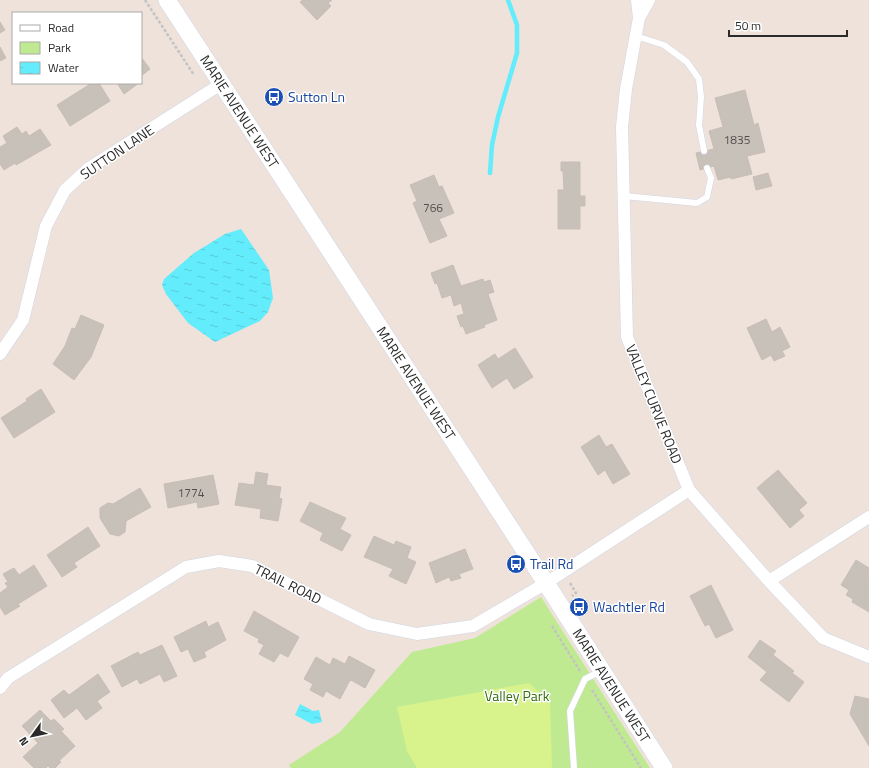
<svg xmlns="http://www.w3.org/2000/svg" width="869" height="768" font-family="'Titillium Web',sans-serif">
<style>
.green{fill:#bfea91}
.pitch{fill:#d8f28c}
.water{fill:url(#water-ripples)}
.lines{fill:none;stroke-linecap:round;stroke-linejoin:round}
.stream{stroke:#63ecfb;stroke-width:4.5}
.building{fill:#c8c1b9;stroke:#c9beb4}
.lane-casing{stroke:#d0d7e5;stroke-width:7}
.street-casing{stroke:#d0d7e5;stroke-width:13}
.secondary-casing{stroke:#d0d7e5;stroke-width:18}
.path{stroke:#c3c3c3;stroke-width:2.5;stroke-dasharray:3 2;stroke-linecap:butt}
.lane{stroke:#fff;stroke-width:6}
.street{stroke:#fff;stroke-width:12}
.secondary{stroke:#fff;stroke-width:17}
.labels{text-anchor:middle;stroke-width:3;stroke-linejoin:round;paint-order:stroke}
.number-label{font-size:12px;fill:#52504e}
.transit-label{font-size:14px;fill:#164399;stroke:#fff;text-anchor:start}
.street-label{font-size:14px;fill:#2a2a2a;stroke:#fff}
.park-label{font-size:14px;fill:#356f13;stroke:#fff}
</style>
<defs>
<pattern id="water-ripples" width="26" height="14" patternUnits="userSpaceOnUse"><rect width="26" height="14" fill="#63ecfb"/><path d="M2 4q2-2 4 0t4 0M15 11q2-2 4 0t4 0" fill="none" stroke="#56cbd7"/></pattern>
</defs>
<rect width="100%" height="100%" fill="#eee2da"/>
<path class="green" d="M541,597L650,768H291L289,765L340,732L412,652L475,638Z"/>
<path class="pitch" d="M529,683L550,703L552,768H417L407,751L397,707Z"/>
<path class="water" d="M241,229L269,270L273,298L268,312L260,321L215,342L188,323L166,294L162,285L164,279L194,253L225,234Z
M300,704L313,711L319,710L322,722L312,724L295,715Z"/>
<g class="lines">
<path class="stream" d="M490,173L492,145L498,117L517,53V25L508,0"/>
</g>
<path class="building" d="M303,0H332L328,3L331,6L317,20L300,2Z
M0,22L5,30L0,33Z
M0,47L6,58L0,61Z
M141,57L150,69L141,76Z
M92,83H99L110,101L70,126L57,105Z
M117,83H139L124,94Z
M745,90L754,125L758,123L765,152L747,156L752,174L731,179V177L718,180L714,166L700,170L696,153L714,149L709,131L723,127L715,98Z
M17,127L22,134L26,131L29,136L40,129L51,145L16,165L15,163L4,170L0,164V147L7,143L3,136Z
M561,162H580V196H585V206H580V229H558V190H564L563,171H561Z
M768,173L772,186L756,190L753,177Z
M434,175L439,187L442,186L454,213L439,219L447,236L430,243L413,203L417,201L410,185Z
M453,265L461,286L483,279L484,282L490,280L494,292L488,294L497,320L484,325L485,327L466,334L463,326L461,327L457,316L464,314L461,303L454,306L451,295L442,298L437,283L435,284L431,273Z
M81,315L104,325L91,357L74,380L53,364L65,346L72,328L75,329Z
M766,319L772,332L780,327L790,347L782,351L785,356L774,361L771,355L762,360L747,328Z
M515,348L533,377L514,389L507,378L492,388L478,365L495,354L498,359Z
M41,389L55,412L14,438L1,418L27,401L26,399Z
M599,435L606,447L612,444L630,474L613,484L605,470L598,475L581,447Z
M778,470L807,503L799,510L804,516L790,528L757,488Z
M256,472L268,474L266,485L281,487L279,498L282,499L278,521L260,518L261,509L235,505L239,483L254,485Z
M213,475L219,504L198,508L197,502L168,508L164,484Z
M140,488L151,507L126,521L125,532L119,536L110,534L100,518V508L108,503L113,504Z
M310,502L346,518L340,529L351,535L342,551L320,540L323,533L300,521Z
M88,527L100,546L74,563L77,567L62,577L47,555Z
M374,536L394,545L396,541L411,547L407,558L416,562L406,584L389,576L393,569L364,557Z
M465,549L473,569L459,574L461,578L451,581L449,577L436,583L429,563Z
M856,560L869,568L868,577H869V612L852,602L853,599L846,595L849,590L841,585Z
M34,565L47,586L18,604L20,606L5,615L0,607V593L8,587L5,583L8,582L3,574L14,568L19,575Z
M711,585L733,630L716,638L709,624L705,626L690,596Z
M254,611L299,637L288,657L280,653L274,662L259,654L264,645L258,642L259,639L244,631Z
M206,621L208,627L218,622L226,640L204,652L206,657L194,662L188,649L181,652L174,637Z
M760,640L776,651L773,655L794,671L792,673L804,682L789,702L760,680L767,672L748,657Z
M162,645L177,676L164,682L160,674L140,684L137,679L122,687L111,666L138,652L140,655Z
M349,656L375,670L365,688L351,680L349,682L340,699L326,691L323,697L310,690L313,684L304,679L316,657L330,665L333,658L345,664Z
M98,674L110,692L97,701L102,708L86,720L77,708L64,718L51,700L64,690L69,695Z
M855,696L869,699V746L850,714Z
M40,710L51,721L54,719L64,729L61,731L75,746L59,761L61,762L55,768H50L48,766L46,768H34L23,757L38,743L22,726Z"/>
<g class="lines">
<g class="lane-casing">
<path id="lane" d="M636,36L664,45L687,62L699,79L701,97L699,125L704,151
M624,196L697,203L707,197L711,178L707,168
M574,768L570,711L585,679L601,671"/>
</g>
<g class="street-casing">
<path id="street" d="M637,0L639,18
M649,0L639,18L626,89L622,127L627,337L689,490L769,581L823,638L869,657
M0,354L23,320L46,226L65,190L89,168L221,84
M769,581L869,517
M0,688L8,678L186,567L219,561L252,566L369,624L417,634L473,626L546,583L689,490"/>
</g>
<g class="secondary-casing">
<g id="secondary">
<path id="s1" d="M167,0L546,583L664,768"/>
</g>
</g>
<path class="path" d="M145,0L194,75
M570,583L576,593L572,596
M552,626L580,671
M592,690L641,768"/>
<use href="#lane" class="lane"/>
<use href="#street" class="street"/>
<use href="#secondary" class="secondary"/>
</g>
<defs>
<g id="bus-disc" transform="scale(1)"><circle r="9.5" fill="#1a4fb4" stroke="#fff"/><path d="M-5-6H5V4H4V6H2V4H-2V6H-4V4H-5ZM-3.5-4V0h7V-4ZM-3.5 1.2v1.5H-2V1.2ZM2 1.2v1.5H3.5V1.2Z" fill="#fff"/></g>
</defs>
<g fill-rule="evenodd">
<use href="#bus-disc" x="274" y="97"/>
<use href="#bus-disc" x="516" y="564"/>
<use href="#bus-disc" x="579" y="607"/>
</g>
<g class="labels">
<g class="number-label">
<text x="737" y="144">1835</text>
<text x="433" y="212">766</text>
<text x="191" y="497">1774</text>
</g>
<g class="transit-label">
<text x="288" y="102">Sutton Ln</text>
<text x="530" y="569">Trail Rd</text>
<text x="593" y="612">Wachtler Rd</text>
</g>
<g class="street-label">
<text dy="5" stroke="none"><textPath href="#s1" startOffset="133">MARIE AVENUE WEST</textPath></text>
<text transform="translate(117 152) rotate(-34)" y="5">SUTTON LANE</text>
<text dy="5" stroke="none"><textPath href="#s1" startOffset="457">MARIE AVENUE WEST</textPath></text>
<text transform="translate(654 404) rotate(68)" y="5">VALLEY CURVE ROAD</text>
<text transform="translate(288 584) rotate(26)" y="5">TRAIL ROAD</text>
<text dy="5" stroke="none"><textPath href="#s1" startOffset="817">MARIE AVENUE WEST</textPath></text>
</g>
<g class="park-label">
<text x="517" y="701">Valley Park</text>
</g>
</g>
<rect x="12" y="12" width="130" height="72" fill="#ffffff" stroke="#aaaaaa"/>
<rect x="20" y="25" width="20" height="6" fill="#ffffff" stroke="#aaaaaa"/>
<text x="48" y="32" font-size="12" fill="#2a2a2a">Road</text>
<rect x="20" y="42" width="20" height="12" fill="#bfea91" stroke="#aaaaaa"/>
<text x="48" y="52" font-size="12" fill="#2a2a2a">Park</text>
<rect x="20" y="62" width="20" height="12" fill="url(#water-ripples)" stroke="#aaaaaa"/>
<text x="48" y="72" font-size="12" fill="#2a2a2a">Water</text>
<g transform="translate(32 736) rotate(237)" stroke="#ffffff" stroke-width="3" paint-order="stroke">
<path d="M0-3L7 15L0 10L-7 15Z" fill="#2a2a2a"/>
<text y="-6" font-size="11" font-weight="bold" text-anchor="middle" fill="#2a2a2a">N</text>
</g>
<path d="M729 30v6h118v-6" fill="none" stroke="#2a2a2a" stroke-width="2"/>
<text x="735" y="30" font-size="12" fill="#2a2a2a" stroke="#ffffff" stroke-width="3" paint-order="stroke">50 m</text>
</svg>
